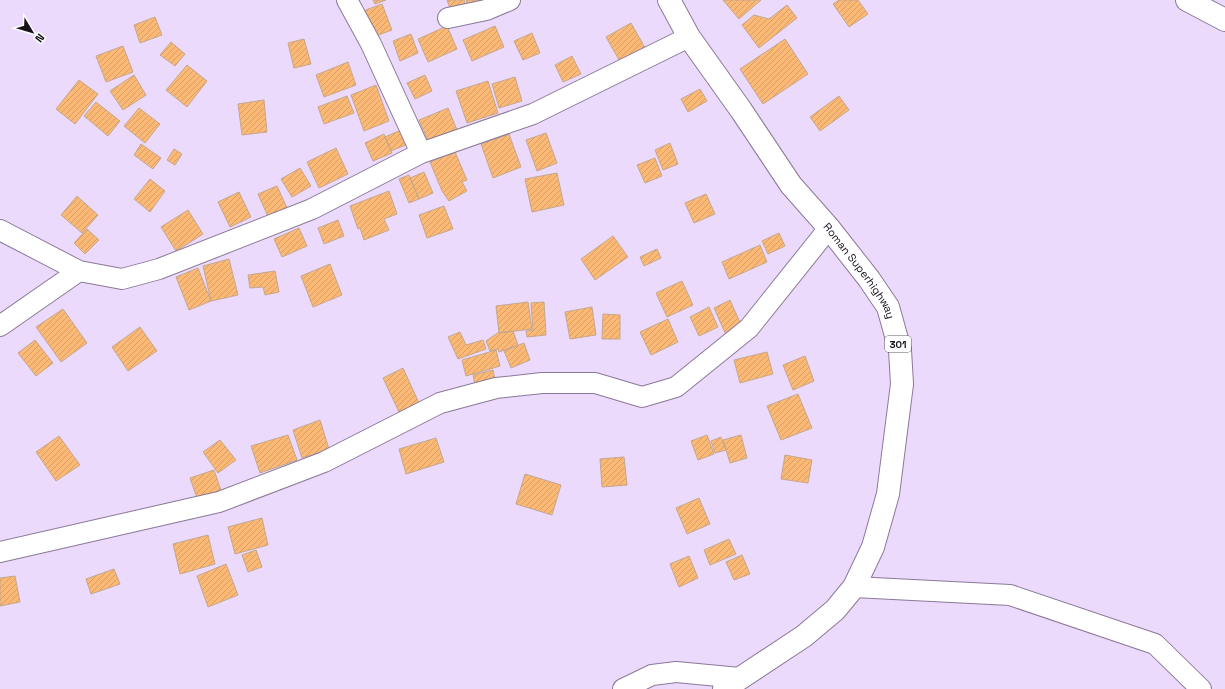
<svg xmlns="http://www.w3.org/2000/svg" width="1225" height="689" font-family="'Space Grotesk',sans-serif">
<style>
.building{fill:url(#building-hatch);stroke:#c4a78d}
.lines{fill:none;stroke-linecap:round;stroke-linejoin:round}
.minor-casing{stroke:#8a7998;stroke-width:22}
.primary-casing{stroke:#8a7998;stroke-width:24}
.minor{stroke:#fff;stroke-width:20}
.primary{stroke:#fff;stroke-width:22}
.labels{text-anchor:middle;stroke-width:3;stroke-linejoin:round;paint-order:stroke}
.shield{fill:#fff;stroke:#5c585f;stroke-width:1}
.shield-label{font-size:10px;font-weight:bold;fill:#16101b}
.street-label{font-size:11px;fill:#16101b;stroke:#fff}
</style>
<defs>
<pattern id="building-hatch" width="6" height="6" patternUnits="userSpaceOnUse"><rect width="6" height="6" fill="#fcb975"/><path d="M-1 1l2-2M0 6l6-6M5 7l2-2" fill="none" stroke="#d79e65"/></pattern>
</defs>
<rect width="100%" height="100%" fill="#ecdafc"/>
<path class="building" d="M373,0H386L375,4Z
M447,0H464L466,5L451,11Z
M466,0H488L470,10Z
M723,0H761L739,19Z
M839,0H858L868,14L849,27L833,4Z
M382,4L392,30L373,37L363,11Z
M787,5L797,18L759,48L742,25L754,15L769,19Z
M155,17L162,35L140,43L134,25Z
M631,23L648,53L623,67L606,37Z
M447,26L457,49L428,62L418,39Z
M495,26L504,47L472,61L463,40Z
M532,33L540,53L523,60L514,41Z
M411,34L418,53L400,61L393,41Z
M304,39L311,64L294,68L288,43Z
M785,39L808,74L763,104L740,69Z
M171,42L185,54L175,66L160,55Z
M123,46L133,72L106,82L96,56Z
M572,56L581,74L563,82L555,65Z
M348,62L356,85L324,97L316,75Z
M187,65L207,81L187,107L166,90Z
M134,75L146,95L123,110L110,91Z
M425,75L432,91L415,99L407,83Z
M515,77L522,101L499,108L492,84Z
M79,80L98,94L75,124L56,109Z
M488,81L498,113L467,123L456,91Z
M376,85L389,121L364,131L351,95Z
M700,89L707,101L688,112L681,99Z
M347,96L354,113L324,124L318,107Z
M839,96L849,110L820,131L810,117Z
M264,100L267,132L242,135L238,104Z
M96,102L120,121L108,136L84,116Z
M139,108L160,124L145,143L124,126Z
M448,108L457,130L429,143L419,120Z
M401,130L408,144L391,151L385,137Z
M546,133L557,163L537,171L526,140Z
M384,134L392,153L373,161L365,143Z
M509,134L521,167L493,178L481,144Z
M670,143L678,164L663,170L655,150Z
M141,144L161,158L153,169L134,155Z
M336,148L348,174L319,188L307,162Z
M174,149L182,154L175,165L167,160Z
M455,152L467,180L462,182L467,191L449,201L442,191L430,162Z
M655,158L662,176L645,183L637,165Z
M300,168L311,186L292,197L281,179Z
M424,172L433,193L419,199L410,178Z
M557,173L564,205L532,212L525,179Z
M409,175L419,199L409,203L399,179Z
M150,179L165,191L150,212L134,199Z
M277,186L288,210L269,219L258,194Z
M389,191L397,214L384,219L389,230L364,240L360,228L358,229L350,206Z
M239,192L251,217L230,227L218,202Z
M706,194L715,214L694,223L685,203Z
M77,196L98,215L82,233L61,215Z
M444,206L453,229L427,238L419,215Z
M188,210L203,234L176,251L161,227Z
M338,220L344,236L324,244L318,228Z
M299,228L307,246L282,257L274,239Z
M87,229L99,240L85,254L74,243Z
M779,233L785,246L768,254L762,241Z
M613,236L628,257L595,280L581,259Z
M760,245L767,262L729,279L722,262Z
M657,249L661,258L644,266L640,257Z
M229,259L238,295L211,301L203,266Z
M330,264L342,295L313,307L301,276Z
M198,268L211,301L189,310L176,277Z
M275,271L279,292L265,295L263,287L250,288L248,275Z
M682,281L693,305L667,317L656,293Z
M730,300L742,327L726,335L714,308Z
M528,302L532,329L499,333L496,306Z
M544,302L546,335L527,337L526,331L533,330L531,303Z
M592,307L596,335L570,339L565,312Z
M709,307L718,327L699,336L690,317Z
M63,309L87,343L61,362L36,327Z
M603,314L620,315V339H602Z
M668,319L678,342L651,355L640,332Z
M140,327L157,351L128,371L112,347Z
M513,331L518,345L499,352L498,349L490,351L486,341L499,332V333Z
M460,332L466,345L483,340L486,349L458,359L448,337Z
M35,340L53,363L36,376L18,353Z
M524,343L530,360L511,368L504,351Z
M496,350L500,366L466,376L462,360Z
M767,352L773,374L740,383L734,360Z
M805,356L814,381L793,390L783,365Z
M403,368L419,403L399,412L383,378Z
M493,370L495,380L475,385L473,375Z
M798,394L812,428L781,440L767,406Z
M320,420L329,449L302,458L293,430Z
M288,435L297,460L260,473L251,446Z
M707,435L714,454L698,460L691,441Z
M741,435L747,458L730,463L723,440Z
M59,436L80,465L56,481L36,452Z
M721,437L726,450L715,453L711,441Z
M436,438L444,462L406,474L399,449Z
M220,440L236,460L218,473L203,452Z
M785,455L812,460L808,483L781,479Z
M624,457L627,485L602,487L600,459Z
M214,470L222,493L198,501L190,478Z
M525,474L561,485L552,515L516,504Z
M699,498L710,524L687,534L676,508Z
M262,518L268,545L235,554L228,527Z
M208,535L215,564L180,574L173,544Z
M729,539L736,554L710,565L704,550Z
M256,550L262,567L248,572L242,555Z
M742,555L750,574L734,580L726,562Z
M689,556L698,578L679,587L670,564Z
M226,564L238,595L208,607L197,576Z
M114,569L120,584L91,594L86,579Z
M15,576L20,602L0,606V578Z"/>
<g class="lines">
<g class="minor-casing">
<path id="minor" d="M347,0L371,44L421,153
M448,18L486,10L510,0
M0,230L79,271
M0,326L79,271L122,279L159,269L312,209L421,153L533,114L689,37
M0,552L219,502L324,462L440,403L496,388L542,383H595L642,397L676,387L749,328L829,228
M854,587L1010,595L1155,644L1201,689
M623,689L652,675L676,672L740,678"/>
</g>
<g class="primary-casing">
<g id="primary">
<path id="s1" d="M669,0L689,37L741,110L791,185L829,228L869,279L888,307L900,350L902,384L888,494L873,547L854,587L835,610L804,636L724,689"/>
<path d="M1187,0L1225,20"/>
</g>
</g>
<use href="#minor" class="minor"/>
<use href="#primary" class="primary"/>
</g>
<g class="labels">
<rect class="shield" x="885" y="336" width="26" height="16" rx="3"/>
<g class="shield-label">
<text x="898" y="348">301</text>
</g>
<g class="street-label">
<text dy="4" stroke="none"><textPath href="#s1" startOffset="332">Roman Superhighway</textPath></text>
</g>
</g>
<g transform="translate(32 32) rotate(128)" stroke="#ffffff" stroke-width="3" paint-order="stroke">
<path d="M0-3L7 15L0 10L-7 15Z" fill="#16101b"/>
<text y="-6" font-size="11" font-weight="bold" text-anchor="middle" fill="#16101b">N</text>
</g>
</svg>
